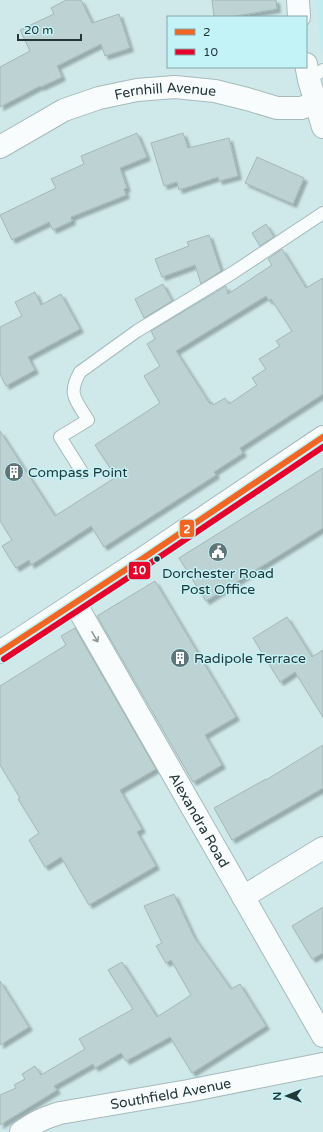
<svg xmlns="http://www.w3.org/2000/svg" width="323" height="1132" font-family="'Varela Round',sans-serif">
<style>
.built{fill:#c0ebef}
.building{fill:#bdd2d3;stroke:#a3b8b9;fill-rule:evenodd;filter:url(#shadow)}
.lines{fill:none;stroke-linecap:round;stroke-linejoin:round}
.lane-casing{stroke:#a6babc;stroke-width:14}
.street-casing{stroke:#a6babc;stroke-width:24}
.secondary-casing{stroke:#a6babc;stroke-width:24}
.lane{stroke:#f8fcfc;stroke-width:12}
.street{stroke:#f8fcfc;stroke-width:22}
.secondary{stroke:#f8fcfc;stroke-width:22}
.bus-1-casing{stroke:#c3f3f7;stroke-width:9}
.bus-2-casing{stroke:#c3f3f7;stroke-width:9}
.bus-1{stroke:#f26522;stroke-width:6}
.bus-2{stroke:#e4002b;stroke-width:6}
.oneway{stroke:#8e999a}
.bus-dot{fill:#233638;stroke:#c3f3f7;stroke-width:1.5}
.labels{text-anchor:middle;stroke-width:3;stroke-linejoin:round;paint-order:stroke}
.street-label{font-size:14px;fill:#233638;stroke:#c3f3f7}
.poi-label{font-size:14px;fill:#233638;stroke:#c3f3f7;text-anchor:start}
.line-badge{stroke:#c3f3f7;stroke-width:1.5}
.badge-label{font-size:11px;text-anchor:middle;font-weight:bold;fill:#fff}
</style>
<defs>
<filter id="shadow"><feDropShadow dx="3.5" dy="3.5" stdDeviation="1" flood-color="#0004"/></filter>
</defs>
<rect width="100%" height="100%" fill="#cfe9eb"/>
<path class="built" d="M316,0H323V51L322,52Z"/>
<path class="building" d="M66,0H81L92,23L119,14L130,48L105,56L101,44L57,66L62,77L41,87L40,86L0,107V67L30,51L20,30L54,14L51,8Z
M212,0H276L277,9L230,17H214Z
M137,133L147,157L120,168L127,188L124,189L126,195L71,217L72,221L53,230L49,222L12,240L0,215L56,188L51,179L84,164L81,156Z
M183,133L188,148L229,138L238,176L219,181L218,177L179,190L177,182L164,186L151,143Z
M257,157L304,178L293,204L245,183Z
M266,224L274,237L260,246L252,233Z
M209,235L221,271L201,284L195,265L162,277L155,259L189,246L187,242Z
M282,249L306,288L323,278V394L240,448L243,453L214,472L216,475L104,547L91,526L31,565L29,560L16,568L2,546L12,540L0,521V431L55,516L80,500L116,477L95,445L160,403L144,376L160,366L147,344L155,339L151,331L226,286L228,294L272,265L268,259ZM266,296L269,301L271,299L292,331L276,341L280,346L259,359L266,369L252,378L257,385L229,404L225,398L213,405L212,402L210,404L176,351Z
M163,284L172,301L144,318L135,299Z
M35,292L41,305L61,294L80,329L28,357L35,370L6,386L0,374V327L22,316L15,302Z
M323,468V528L206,601L179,558Z
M155,581L236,717L205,735L222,765L193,782L97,616Z
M287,617L312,657L323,650V717L295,672L280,682L253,638Z
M75,628L156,769L120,790L142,829L137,832L156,866L89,905L61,857L45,867L29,840L39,833L18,799L20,798L0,765V686L66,645L61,636Z
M323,745V788L232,840L214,808L266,779V780Z
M174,894L194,937L231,989L240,984L266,1026L192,1073L170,1037L126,1061L121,1053L95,1068L93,1064L54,1086L57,1090L0,1125V1095L16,1088L14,1085L25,1079L22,1074L35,1066L41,1075L85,1049L79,1039L133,1009L108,970L122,962L157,1017L191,995L171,960L166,963L156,946L162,943L144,906Z
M323,907V953L312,959L292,926Z
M0,981L29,1027L0,1045Z"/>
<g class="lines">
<g class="lane-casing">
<path id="lane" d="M309,80L323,70
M82,472L60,437L88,420C76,400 67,395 80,372L137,331L234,272L323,213"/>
</g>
<g class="street-casing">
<g id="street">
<path d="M298,0L299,17"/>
<path d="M306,64L309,80L316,103"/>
<path id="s1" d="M0,147L64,110L99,98L137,90L175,87L215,91L247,99L277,108H301L316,103L323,127"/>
<path id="s2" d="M75,603L323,1036"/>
<path d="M243,897L323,848"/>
<path id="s3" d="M21,1132C35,1122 44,1118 60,1113L188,1091L323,1064"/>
</g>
</g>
<g class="secondary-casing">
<path id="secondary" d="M0,652L145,557L323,437"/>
</g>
<use href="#lane" class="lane"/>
<use href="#street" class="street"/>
<use href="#secondary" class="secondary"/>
<g class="bus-1-casing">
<path id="bus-1" d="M0,652L145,557L323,437"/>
</g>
<g class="bus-2-casing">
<path id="bus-2" d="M4,659L149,564L323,447"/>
</g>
<use href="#bus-1" class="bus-1"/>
<use href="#bus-2" class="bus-2"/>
</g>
<defs><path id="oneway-shaft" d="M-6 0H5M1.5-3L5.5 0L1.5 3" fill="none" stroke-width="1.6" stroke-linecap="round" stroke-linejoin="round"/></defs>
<use class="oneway" href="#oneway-shaft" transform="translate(95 637) rotate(60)"/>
<defs>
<g id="building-disc" transform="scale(1)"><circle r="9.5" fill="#5f7577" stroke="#c3f3f7"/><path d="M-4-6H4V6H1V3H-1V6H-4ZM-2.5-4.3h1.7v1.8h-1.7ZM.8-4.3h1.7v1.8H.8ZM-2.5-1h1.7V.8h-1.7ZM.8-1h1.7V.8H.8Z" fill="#fff"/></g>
<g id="civic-disc" transform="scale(1)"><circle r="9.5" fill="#5f7577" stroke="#c3f3f7"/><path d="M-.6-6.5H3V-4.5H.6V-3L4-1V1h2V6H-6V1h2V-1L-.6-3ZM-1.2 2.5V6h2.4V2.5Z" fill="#fff"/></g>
</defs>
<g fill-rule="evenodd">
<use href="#building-disc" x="14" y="472"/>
<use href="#civic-disc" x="218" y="552"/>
<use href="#building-disc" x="180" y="658"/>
</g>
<circle class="bus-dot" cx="157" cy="559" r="3.5"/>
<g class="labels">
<g class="street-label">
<text dy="5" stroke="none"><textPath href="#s1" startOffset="178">Fernhill Avenue</textPath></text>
<text dy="5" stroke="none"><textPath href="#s2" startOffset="250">Alexandra Road</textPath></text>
<text dy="5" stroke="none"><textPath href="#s3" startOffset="156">Southfield Avenue</textPath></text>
</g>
<g class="poi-label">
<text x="28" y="477">Compass Point</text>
<text x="218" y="578" text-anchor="middle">Dorchester Road<tspan x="218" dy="16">Post Office</tspan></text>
<text x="194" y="663">Radipole Terrace</text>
</g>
</g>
<g class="line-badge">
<rect x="179" y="519" width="16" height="19" rx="4" fill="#f26522"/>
<rect x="128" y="561" width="23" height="19" rx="4" fill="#e4002b"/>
</g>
<g class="badge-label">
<text x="187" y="533">2</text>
<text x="139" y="574">10</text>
</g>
<rect x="167" y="16" width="140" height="52" fill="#c3f3f7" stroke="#83a7ab"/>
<rect x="175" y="29" width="20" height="6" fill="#f26522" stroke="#83a7ab"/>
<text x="203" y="36" font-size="12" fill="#233638">2</text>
<rect x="175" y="49" width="20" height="6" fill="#e4002b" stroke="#83a7ab"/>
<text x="203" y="56" font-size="12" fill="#233638">10</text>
<g transform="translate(287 1096) rotate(269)" stroke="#c3f3f7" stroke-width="3" paint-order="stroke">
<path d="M0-3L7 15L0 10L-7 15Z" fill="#233638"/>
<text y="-6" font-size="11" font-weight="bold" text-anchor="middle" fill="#233638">N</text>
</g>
<path d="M18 34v6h63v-6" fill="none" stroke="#233638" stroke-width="2"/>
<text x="24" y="34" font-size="12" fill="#233638" stroke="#c3f3f7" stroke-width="3" paint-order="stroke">20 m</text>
</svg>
